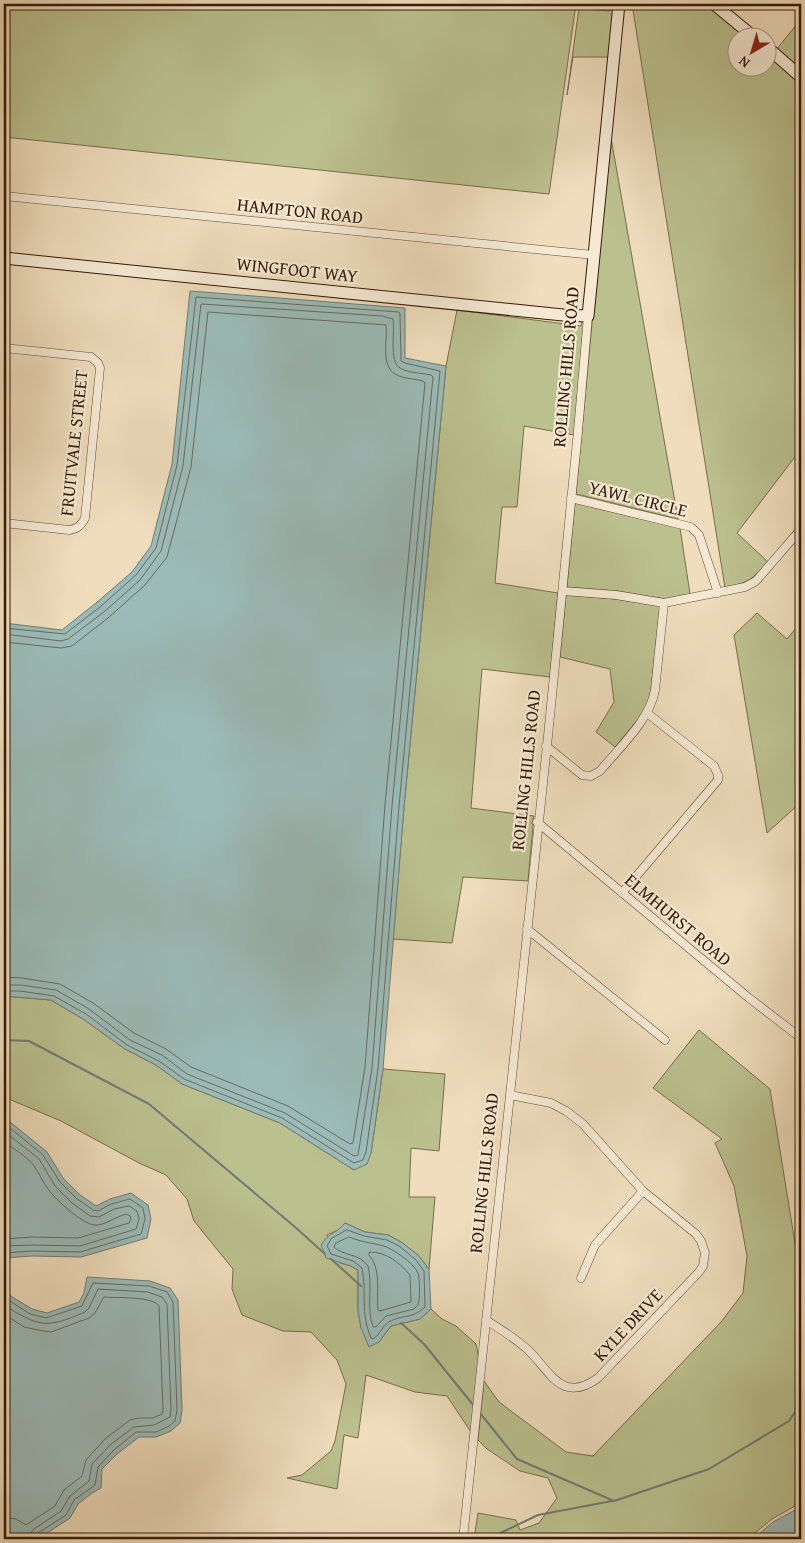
<svg xmlns="http://www.w3.org/2000/svg" width="805" height="1543" font-family="'Gentium Book Plus',serif">
<style>
.green{fill:#bbc08f;stroke:#796d4a}
.water{fill:#9bbbb8;stroke:#737b71}
.lines{fill:none;stroke-linecap:round;stroke-linejoin:round}
.shore{stroke:#696a5f;stroke-width:1}
.stream{stroke:#737b71;stroke-width:2}
.street-casing{stroke:#654b34;stroke-width:9}
.secondary-casing{stroke:#371a06;stroke-width:13}
.street{stroke:#f5e9d4;stroke-width:8}
.secondary{stroke:#f5e9d4;stroke-width:11}
.labels{text-anchor:middle;stroke-width:4.5;stroke-linejoin:round;paint-order:stroke}
.street-label{font-size:18px;fill:#371a06;stroke:#f5e9d4}
</style>
<rect width="100%" height="100%" fill="#efddbd"/>
<filter id="stains"><feTurbulence type="fractalNoise" baseFrequency=".004" numOctaves="4"/><feColorMatrix values="0 0 0 0 .2 0 0 0 0 .09 0 0 0 0 .02 0 0 0 .5 -.17"/></filter>
<radialGradient id="worn" r=".72"><stop offset=".6" stop-color="#630" stop-opacity="0"/><stop offset="1" stop-color="#630" stop-opacity=".3"/></radialGradient>
<path class="green" d="M4,4H611L610,8L576,4L549,194L4,137Z
M632,4H708L748,37L738,38V68H768V54L801,82V449L737,533L768,562C752,580 749,582 725,588Z
M579,8L609,11L613,8L609,57H573L567,95Z
M801,19V71L776,50Z
M610,132L678,519L576,494Z
M457,310L581,326L582,319H584L574,435L524,426L517,507H502L495,583L558,593L550,677L482,669L471,808L534,816L532,823L533,825L528,881L463,877L452,943L393,939L404,807L446,366Z
M575,503L680,528L690,594L665,599L617,591L567,587Z
M566,595L615,599L660,606L650,698L643,713L615,747L596,732L614,702L610,669L560,657Z
M757,613L787,639L801,622V802L767,833L734,635Z
M4,996L51,1000L83,1019L125,1049L156,1065L182,1084L280,1123L354,1170L371,1153L383,1069L445,1074L439,1151L411,1148L409,1197H435L429,1269L418,1255L401,1242L388,1235L365,1232L345,1223L340,1229L327,1235L340,1263L351,1266L358,1270V1310L361,1328L379,1342L391,1326L420,1319L431,1309L442,1319L456,1326L476,1344L479,1360L471,1432L447,1396L415,1392L366,1375L358,1438L344,1435L337,1489L287,1478L302,1475L331,1451L335,1441L346,1384L337,1360L311,1332L283,1331L242,1315L232,1289L233,1269L194,1221L187,1199L166,1175L139,1163L61,1121L4,1097Z
M699,1030L770,1089L801,1280V1505L795,1506L772,1519L750,1537L733,1539H474L478,1513L516,1520L520,1530L539,1523L557,1498L548,1478L520,1471L487,1449L478,1440L484,1381L499,1402L566,1452L593,1456L721,1322L743,1293L747,1256L740,1218L734,1186L715,1143L722,1139L653,1088Z"/>
<path class="water" d="M190,291L405,308V358L446,366L404,807L383,1069L371,1153L367,1164L354,1170L280,1123L182,1084L156,1065L125,1049L83,1019L51,1000L4,996V623L62,630L96,603L132,572L151,546L172,464Z
M4,1117L47,1152L63,1178L79,1194L96,1206L110,1199L131,1193L148,1205L151,1219L147,1238L81,1257L32,1256L4,1258Z
M345,1223L365,1232L388,1235L401,1242L418,1255L429,1269L431,1309L420,1319L391,1326L379,1342L369,1347L361,1328L358,1310V1270L351,1266L326,1258L321,1245C329,1232 336,1234 345,1223Z
M87,1277L150,1281L170,1288L178,1300L182,1410L180,1423L171,1431L156,1437H139L117,1454L102,1469L101,1488L92,1493L78,1504L70,1518L38,1539L4,1536V1292L32,1309L47,1313L79,1302L84,1293Z
M797,1509H801V1533L794,1539H753L773,1522Z"/>
<g class="lines">
<path class="shore" d="M4,628L65,634L100,607L136,575L156,548L177,465L196,297L399,312L400,314L401,361L405,363L440,371L399,806L378,1069L366,1152L363,1160L354,1163L282,1118L184,1079L159,1061L127,1045L86,1014L54,996L20,991H4
M4,634L61,641L68,639L104,612L140,580L161,551L183,466L201,304L382,316L393,319C395,330 389,362 400,368C408,373 422,373 431,375L433,377L392,806L372,1068L358,1155L354,1156L285,1113L187,1074L162,1055L130,1040L89,1009L56,990L21,985H4
M4,642L61,648L72,646L108,618L145,585L167,557L191,467L208,312L386,325C388,341 379,369 399,376C407,379 416,379 423,381L425,383L385,805L365,1067L353,1143L350,1144L288,1106L191,1067L166,1049L134,1033L93,1003L60,984L22,978L4,977
M4,1123L43,1155L60,1182L76,1198L93,1210L98,1211L111,1204L130,1199L143,1208L145,1219L141,1234L80,1252L32,1251L4,1253
M4,1131L39,1159L55,1186L72,1203L90,1216L99,1217L114,1209L129,1206L137,1211L139,1219L136,1229L80,1246L32,1245L4,1246
M4,1141C13,1149 27,1156 34,1166C39,1173 43,1182 48,1189C56,1200 81,1223 94,1225C105,1226 116,1216 127,1214L130,1216L131,1219L129,1223L78,1238L32,1237L4,1239
M347,1230L364,1236L387,1240L399,1246L415,1259L424,1271L425,1307C411,1320 402,1314 389,1322C382,1326 380,1335 373,1339L371,1338C360,1312 367,1294 362,1268L353,1261L331,1254L327,1246L331,1239Z
M349,1237C361,1242 372,1243 384,1246C393,1249 414,1263 418,1273C420,1279 420,1299 418,1305L414,1309L386,1316L376,1327H373C366,1307 373,1286 368,1266C359,1253 343,1256 334,1247L335,1244Z
M370,1252C387,1252 400,1263 410,1275L411,1302L380,1311L378,1310C376,1292 382,1270 369,1255Z
M4,1297L30,1314L46,1318L82,1306L93,1283L149,1286L167,1292L173,1302L177,1410L175,1421L169,1426L156,1432H136L114,1450L98,1467L95,1485L74,1500L66,1515L38,1533L36,1539
M4,1305C39,1327 46,1329 85,1312L89,1308L98,1289L148,1292L162,1297L167,1304L171,1409L170,1417L154,1425L134,1427L110,1445L92,1464L89,1481L70,1496L61,1511L34,1529L30,1534V1539
M4,1314L24,1327L43,1331L51,1332L89,1318L95,1313L104,1297C116,1298 153,1296 159,1306L163,1409L162,1414L153,1418H138L130,1420L105,1439L86,1460L82,1476L64,1490L55,1506L26,1525L16,1519L4,1517"/>
<path class="stream" d="M4,1040L29,1041L149,1104L295,1227L325,1254
M331,1259L361,1286
M401,1323L424,1344L474,1406
M480,1413L517,1459L614,1501L709,1469L789,1421L801,1403
M488,1539L538,1515L612,1501"/>
<g class="street-casing">
<path id="street" d="M4,196L594,255
M4,348L91,357L98,363L100,368L85,518C81,526 77,529 69,530L4,523
M571,498L691,527L699,535L718,593
M563,591L616,595L664,603L745,587L756,581L801,529
M546,746L582,775L591,776L600,771C619,748 650,720 655,690L664,603
M537,822L749,998L801,1038
M622,893L718,780V775L714,766L647,713
M527,929L665,1040
M581,1278L595,1245L643,1191
M486,1320C500,1329 515,1338 527,1349C550,1370 561,1405 598,1378L699,1272L703,1266L705,1253L701,1241L696,1234L643,1191L583,1124L566,1111L551,1103L510,1095
M463,1539L548,736L578,431L588,316"/>
</g>
<g class="secondary-casing">
<path id="secondary" d="M714,4L755,38
M768,48L801,77
M4,258L563,315L588,316L619,4"/>
</g>
<use href="#street" class="street"/>
<use href="#secondary" class="secondary"/>
</g>
<g class="labels">
<g class="street-label">
<text transform="translate(300 211) rotate(6)" y="6">HAMPTON ROAD</text>
<text transform="translate(297 270) rotate(6)" y="6">WINGFOOT WAY</text>
<text transform="translate(566 367) rotate(-85)" y="6">ROLLING HILLS ROAD</text>
<text transform="translate(74 443) rotate(-84)" y="6">FRUITVALE STREET</text>
<text transform="translate(638 499) rotate(14)" y="6">YAWL CIRCLE</text>
<text transform="translate(526 770) rotate(-84)" y="6">ROLLING HILLS ROAD</text>
<text transform="translate(678 920) rotate(40)" y="6">ELMHURST ROAD</text>
<text transform="translate(484 1173) rotate(-84)" y="6">ROLLING HILLS ROAD</text>
<text transform="translate(628 1325) rotate(-47)" y="6">KYLE DRIVE</text>
</g>
</g>
<rect width="805" height="1543" fill="none" stroke="#efddbd" stroke-width="20"/>
<rect x="5" y="5" width="795" height="1533" fill="none" stroke="#371a06" stroke-width="2.5"/>
<rect x="10" y="10" width="785" height="1523" fill="none" stroke="#371a06"/>
<g transform="translate(752 52) rotate(218)"><circle r="24" fill="#f5e9d4" stroke="#a99682"/>
<path d="M0-4L9 19L0 12L-9 19Z" fill="#8f2418"/>
<text y="-8" font-size="14" font-weight="bold" text-anchor="middle" fill="#371a06">N</text>
</g>
<rect width="100%" height="100%" filter="url(#stains)"/>
<rect width="100%" height="100%" fill="url(#worn)"/>
</svg>
